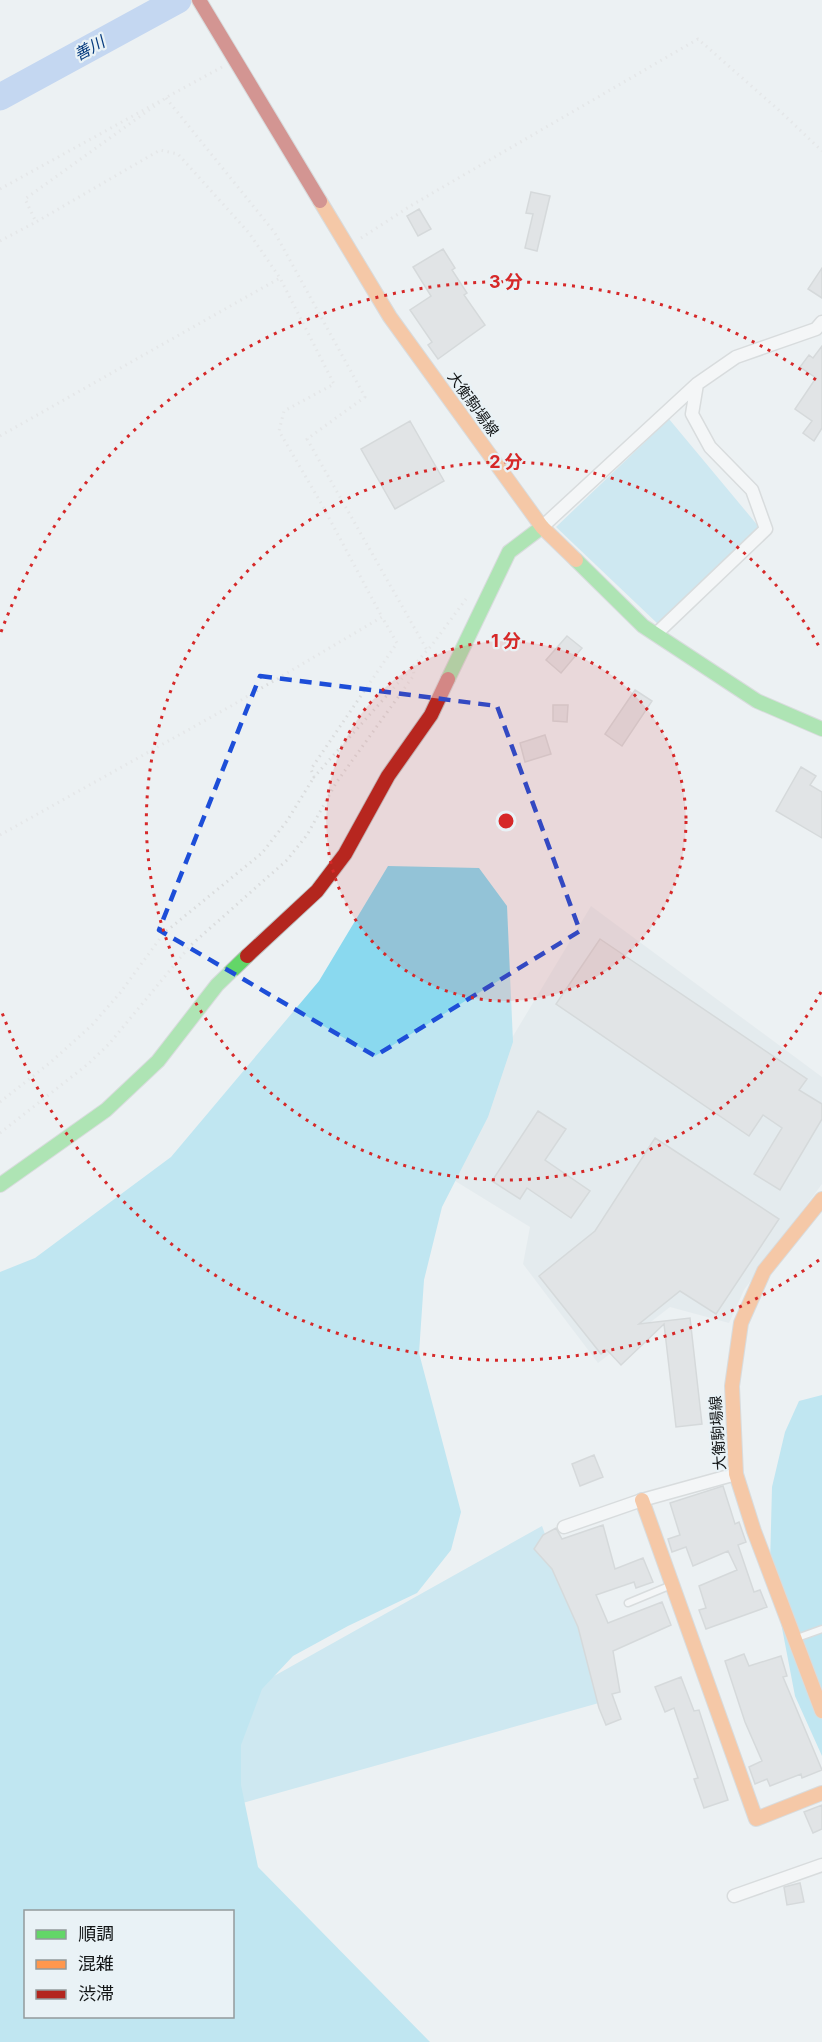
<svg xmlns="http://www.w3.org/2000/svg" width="822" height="2042" font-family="Inter,'Noto Sans JP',sans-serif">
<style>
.built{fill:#dae5e9}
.green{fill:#a8deef}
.forest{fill:#8ad9ef;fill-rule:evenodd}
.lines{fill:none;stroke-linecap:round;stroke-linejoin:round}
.river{stroke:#92b8ef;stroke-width:27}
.building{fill:#d2d6d7;stroke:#b9bdbe;stroke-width:1.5}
.lane-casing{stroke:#bfc3c4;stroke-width:9}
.street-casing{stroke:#bfc3c4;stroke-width:15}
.fast-casing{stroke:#bfc3c4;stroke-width:16}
.slow-casing{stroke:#bfc3c4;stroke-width:16}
.jam-casing{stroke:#bfc3c4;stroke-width:16}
.path{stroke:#dadcdd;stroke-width:3;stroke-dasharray:1.5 4.5;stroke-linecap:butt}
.lane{stroke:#fcfdfd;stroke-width:6}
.street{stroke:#fcfdfd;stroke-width:12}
.fast{stroke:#63d668;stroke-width:14}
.slow{stroke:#ff974d;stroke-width:14}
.jam{stroke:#b3261e;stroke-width:14}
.marked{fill:none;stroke:#1d4ed8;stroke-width:4.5;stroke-dasharray:12 8;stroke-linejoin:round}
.ring{fill:none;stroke:#d62828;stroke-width:3;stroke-dasharray:3 6}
.labels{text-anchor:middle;stroke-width:4.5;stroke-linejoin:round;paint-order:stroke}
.street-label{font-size:15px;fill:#121516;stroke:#e9f2f6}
.water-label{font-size:16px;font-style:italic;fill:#063b7e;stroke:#e9f2f6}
.centre{fill:#d62828;stroke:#e9f2f6;stroke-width:3}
.ring-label{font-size:18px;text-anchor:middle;font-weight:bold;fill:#d62828;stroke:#e9f2f6;stroke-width:4.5;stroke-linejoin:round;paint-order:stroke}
</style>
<rect width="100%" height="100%" fill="#ecf1f3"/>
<path class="built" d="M591,906L822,1077V1184L744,1290L729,1323L670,1307L598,1363L523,1264L530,1227L434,1168Z"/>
<path class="green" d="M669,419L759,527L658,624L556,527Z
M542,1526L606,1701L239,1804L206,1714Z"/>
<path class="forest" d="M388,866L479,868L507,906L513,1042L488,1117L442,1207L424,1280L419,1353L461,1512L451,1550L417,1593L348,1626L293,1656L262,1689L241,1745V1785L258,1867L430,2042H0V1272L35,1258L171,1157L319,981ZM26,1912H232V2016H26Z
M822,1395V1756L795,1696L770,1565L772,1487L785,1432L799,1401Z"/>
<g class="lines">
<path class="river" d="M0,97L178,0"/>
</g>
<path class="building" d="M531,192L550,196L537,251L525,248L533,214L526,213Z
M419,209L431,229L418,236L407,216Z
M443,249L455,268L452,270L467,293L464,295L485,325L438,359L428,345L432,342L410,310L431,296L413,267Z
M822,268V298L808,289Z
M822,346V428L814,441L803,433L812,421L795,409L816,378L800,367L809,355L813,358Z
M410,421L444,481L395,509L361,449Z
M567,636L582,648L561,673L546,660Z
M635,690L652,701L622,746L605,734Z
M553,705H568L567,722L553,721Z
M545,735L551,754L525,762L520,743Z
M801,767L816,776L810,785L822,792V838L776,811Z
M600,939L807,1079L799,1090L822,1104V1119L780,1190L754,1174L782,1128L763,1115L749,1136L556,1004Z
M538,1111L566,1129L545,1160L590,1191L571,1218L527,1188L520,1199L492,1181Z
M655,1138L779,1219L716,1314L680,1291L639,1324L690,1318L702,1424L676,1427L664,1324L621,1365L607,1350L601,1354L539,1276L595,1231Z
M594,1455L603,1477L580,1486L572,1464Z
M723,1486L735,1524L739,1522L746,1542L738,1545L754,1592L760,1590L767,1607L706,1629L699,1610L706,1608L699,1586L737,1570L728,1551L693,1566L686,1547L672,1552L668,1539L680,1535L670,1503Z
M603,1525L615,1569L643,1558L653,1582L636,1588L634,1582L596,1595L608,1623L662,1602L671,1625L613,1651L620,1692L612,1694L621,1719L606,1725L599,1708L578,1627L552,1569L534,1549L543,1535L556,1528L562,1539Z
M744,1654L749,1666L781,1656L787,1676L783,1677L822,1770L802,1778L801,1774L770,1786L767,1779L755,1784L749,1767L762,1761L745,1722L725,1661Z
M681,1677L694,1711L699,1710L728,1800L704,1808L694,1779L698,1778L674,1708L665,1712L655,1687Z
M822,1805V1829L813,1833L804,1812Z
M800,1883L804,1902L787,1905L784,1887Z"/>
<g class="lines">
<g class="lane-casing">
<path id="lane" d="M628,1603L669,1586
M797,1638L822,1629"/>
</g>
<g class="street-casing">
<path id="street" d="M542,527L697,384L736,357L816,329L822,322
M656,634L766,529L752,490L710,447L692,414L697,384
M564,1527L642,1500L736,1474
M734,1896L822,1865"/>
</g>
<g class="fast-casing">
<path id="fast" d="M576,560L643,626L757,701L822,729
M448,679L509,552L542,527
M0,1185L106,1110L158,1061L217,985L247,956"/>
</g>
<g class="slow-casing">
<path id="slow" d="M320,201L390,317L542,527L576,560
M822,1199L764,1271L741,1323L732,1386L736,1474L754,1531L822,1711
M642,1500L756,1819L822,1793"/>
</g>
<g class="jam-casing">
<path id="jam" d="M199,0L320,201
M247,956L317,891L345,854L388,776L431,715L448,679"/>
</g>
<path class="path" d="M222,67L167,97L25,199L36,222L160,150L178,154L249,233L280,278L334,384L284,411L279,431L321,503L382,617
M166,98L275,233L365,397L307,439L427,650
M0,189L160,101
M361,238L412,205L698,39L782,113L822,151
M0,241L36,222
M0,436L280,278
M0,835L231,706L382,617L397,643L311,769L314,777L432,645L466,599
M0,1102L51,1062L92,1025L120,993L164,933L262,853L287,821L314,777
M0,1133L88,1064L109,1044L190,946L287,860L307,835L336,783L414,675L413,666"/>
<use href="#lane" class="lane"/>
<use href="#street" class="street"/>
<use href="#fast" class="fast"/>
<use href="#slow" class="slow"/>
<use href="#jam" class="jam"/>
</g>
<path d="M0 0H822V2042H0ZM260,676L497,706L580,931L375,1056L159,930Z" fill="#ecf1f3" fill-opacity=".55" fill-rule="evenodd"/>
<path class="marked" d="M260,676L497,706L580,931L375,1056L159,930Z"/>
<circle cx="506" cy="821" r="180" fill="#d62828" fill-opacity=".12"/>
<g class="ring">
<circle cx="506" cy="821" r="180"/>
<path d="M821 992A359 359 0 1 1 821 650"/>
<path d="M819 1260A539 539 0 0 1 1 1010M1 632A539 539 0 0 1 819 382"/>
</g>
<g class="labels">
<g class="street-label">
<text transform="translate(473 404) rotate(54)" y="5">大衡駒場線</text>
<text transform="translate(718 1433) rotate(-94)" y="5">大衡駒場線</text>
</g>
<g class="water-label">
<text transform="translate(89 48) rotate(-29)" y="6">善川</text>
</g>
</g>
<circle cx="506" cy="821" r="9" class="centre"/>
<g class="ring-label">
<text x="506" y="288">3 分</text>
<text x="506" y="468">2 分</text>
<text x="506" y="647">1 分</text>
</g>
<rect x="24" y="1910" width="210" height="108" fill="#e9f2f6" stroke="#939a9c" stroke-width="1.5"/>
<rect x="36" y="1930" width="30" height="9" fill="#63d668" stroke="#939a9c" stroke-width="1.5"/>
<text x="78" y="1940" font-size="18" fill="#121516">順調</text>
<rect x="36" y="1960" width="30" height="9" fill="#ff974d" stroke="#939a9c" stroke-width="1.5"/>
<text x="78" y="1970" font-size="18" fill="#121516">混雑</text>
<rect x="36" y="1990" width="30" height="9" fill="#b3261e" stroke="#939a9c" stroke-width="1.5"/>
<text x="78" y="2000" font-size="18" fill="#121516">渋滞</text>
</svg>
